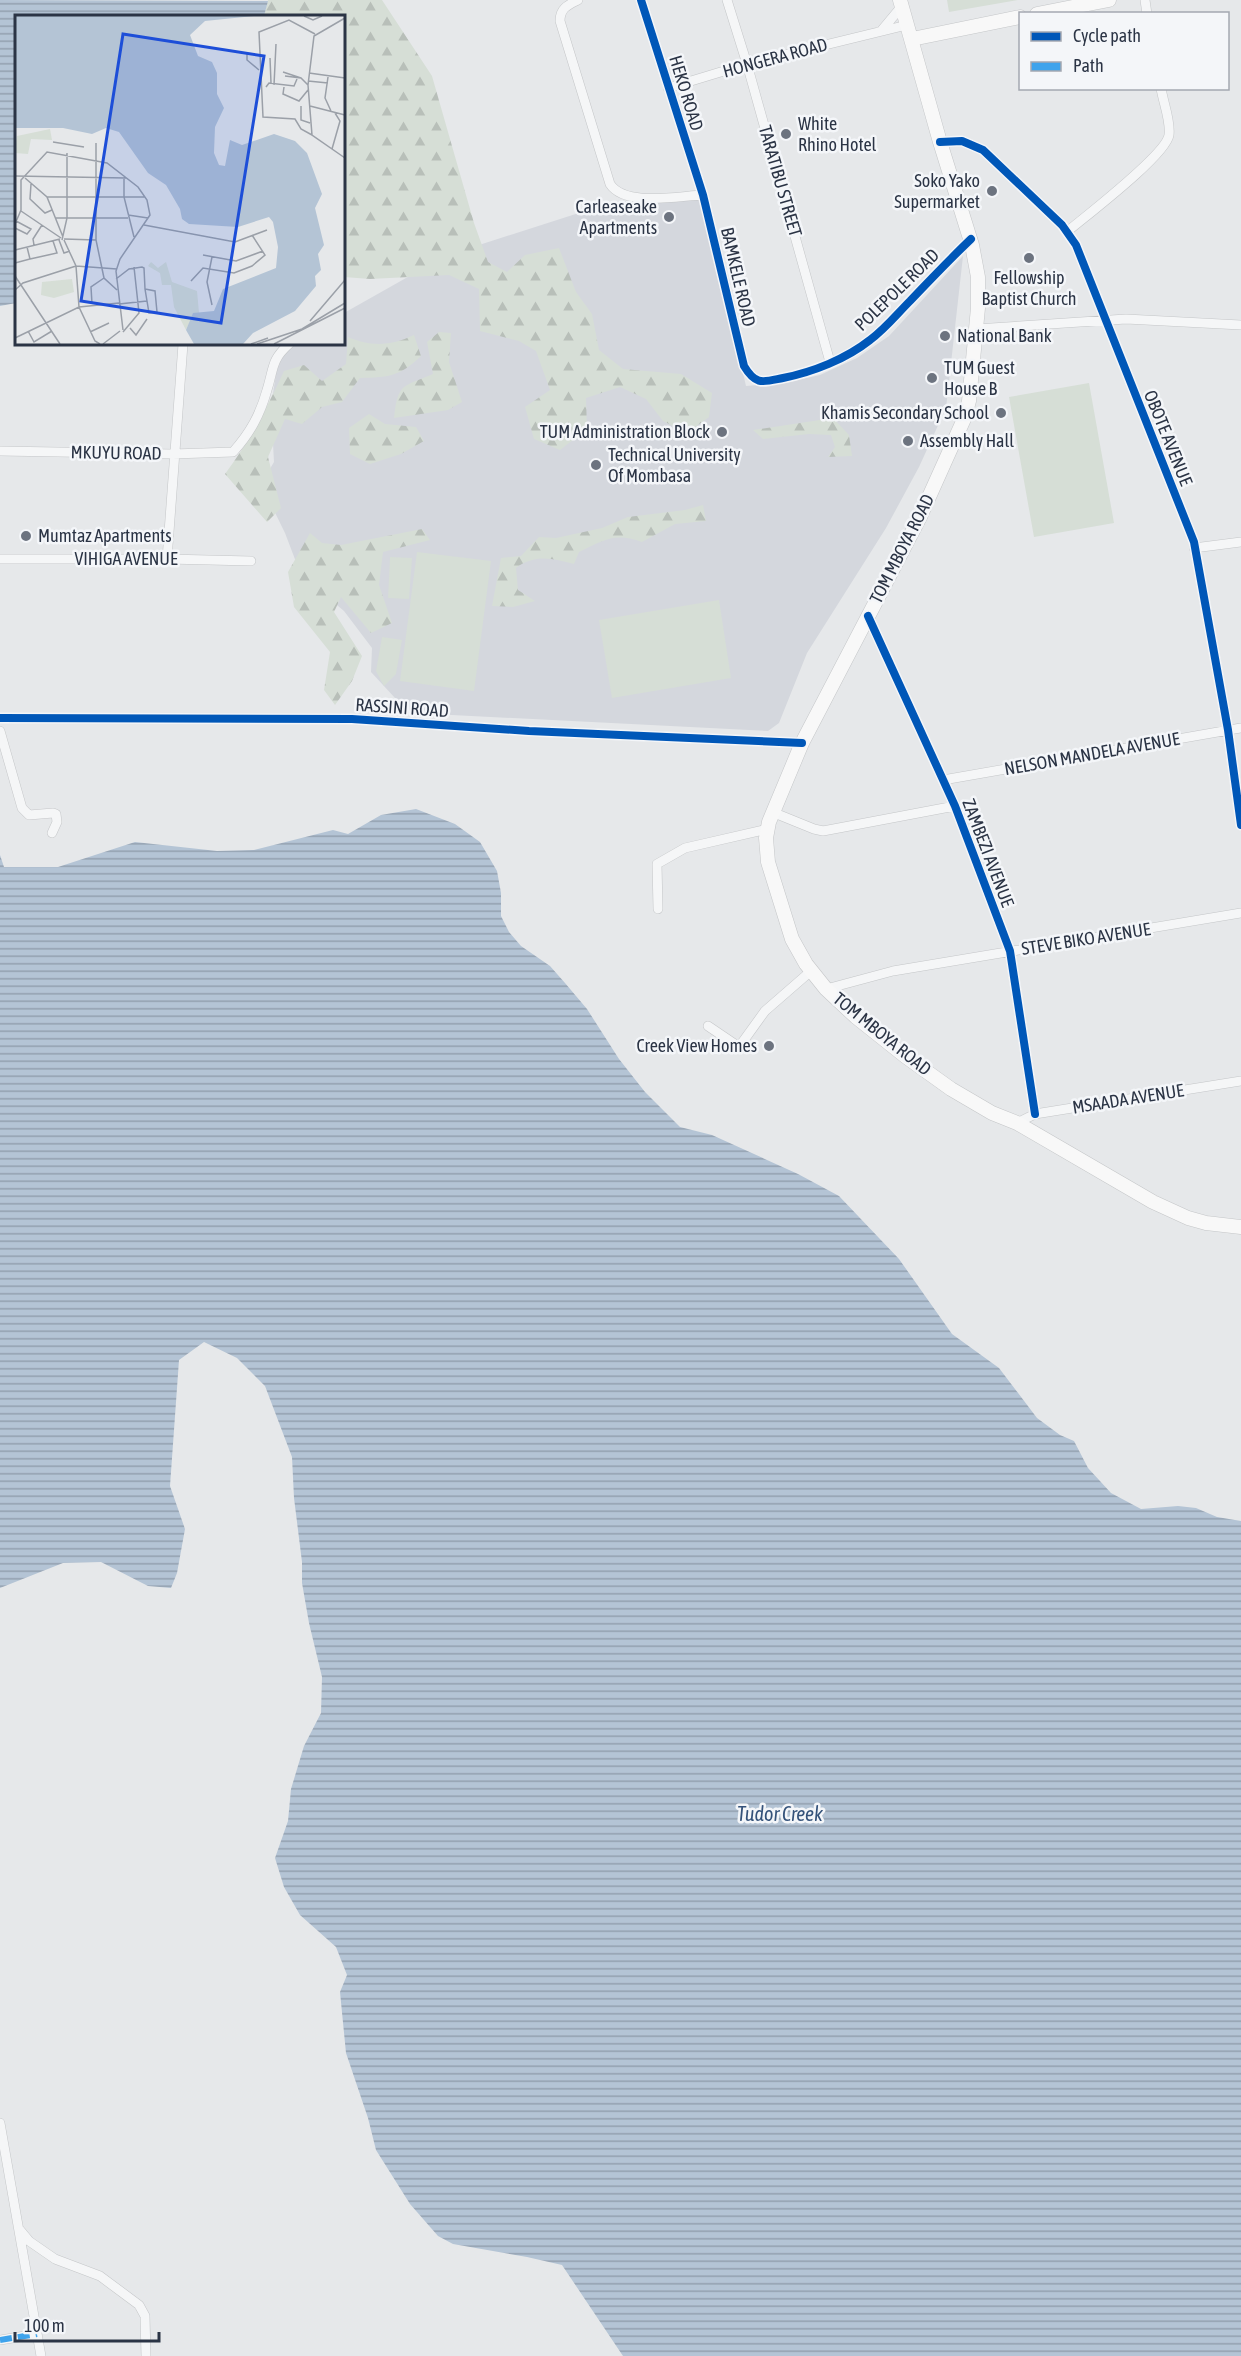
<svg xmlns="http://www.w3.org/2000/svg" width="1241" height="2356" font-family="'Asap Condensed',sans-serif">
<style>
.built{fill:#d4d7dd}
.grass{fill:#d6ded6}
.forest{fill:url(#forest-firs)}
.water{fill:url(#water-rules)}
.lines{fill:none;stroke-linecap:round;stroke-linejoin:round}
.street-casing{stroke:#c4c6c8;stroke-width:10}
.secondary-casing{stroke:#c4c6c8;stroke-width:15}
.street{stroke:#f5f6f7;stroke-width:9}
.secondary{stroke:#f8f8f8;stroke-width:14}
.quiet{stroke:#3ea3ec;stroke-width:6;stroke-dasharray:12 6;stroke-linecap:butt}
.cycleway-casing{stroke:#f4f6f9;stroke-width:11}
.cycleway{stroke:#0057b8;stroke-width:8}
.poi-dot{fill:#6c737f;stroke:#f4f6f9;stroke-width:2}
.labels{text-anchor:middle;stroke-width:5;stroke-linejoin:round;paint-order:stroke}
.street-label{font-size:18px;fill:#2b3445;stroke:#f4f6f9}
.poi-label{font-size:18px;fill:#2b3445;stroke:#f4f6f9;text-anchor:start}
.water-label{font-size:20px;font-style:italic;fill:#34527a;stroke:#f4f6f9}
.inset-road{fill:none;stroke:#9ba0a8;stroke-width:1.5}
.view{fill:#1d4ed8;fill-opacity:0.15;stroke:#1d4ed8;stroke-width:3}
.inset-edge{fill:none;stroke:#2b3445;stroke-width:3}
</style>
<defs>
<pattern id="forest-firs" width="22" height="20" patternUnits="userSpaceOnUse" patternTransform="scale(1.5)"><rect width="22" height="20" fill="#d6ded6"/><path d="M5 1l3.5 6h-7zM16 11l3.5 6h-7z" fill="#b8bfb9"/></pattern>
<pattern id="water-rules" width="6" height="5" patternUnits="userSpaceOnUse" patternTransform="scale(1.5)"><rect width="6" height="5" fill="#b4c4d5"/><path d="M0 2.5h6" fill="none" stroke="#93a0af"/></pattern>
</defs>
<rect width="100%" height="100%" fill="#e6e8ea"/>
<path class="built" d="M702,196L746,386L785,383L820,375L857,358L889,336L963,256L946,408L919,467L886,528L807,653L779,723L768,731L413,713L395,698L371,672L372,648L344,611L301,575L285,533L261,484L274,462L271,407L279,354L293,344H344V313L445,256L613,202Z"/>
<path class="grass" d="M947,0H1018L949,12Z
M1089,383L1114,523L1034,537L1009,397Z
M417,552L491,561L474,691L400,681Z
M390,557L412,558L409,599L388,598Z
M719,600L731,678L612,698L599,620Z
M382,637L402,640L396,674L384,686L376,671Z"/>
<path class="forest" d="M268,0H382L432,76L474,223L488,262L507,272L525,255L559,248L576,292L592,314L599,350L623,369L681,374L712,393L709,417L687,433L663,421L646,399L620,387L586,398L587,429L560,450L534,439L525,407L550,390L536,351L519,341L480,331L479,289L449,275L370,279L344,277V16H264Z
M439,332L451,333L449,362L462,402L448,410L394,418C398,383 402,387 433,374L427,342Z
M414,335L421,356C399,377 389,377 360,378L342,402L322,407L302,424L285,419L268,457L281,508L267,522L225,474C249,442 267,408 284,371L304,365L322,381L346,364L348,337C372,347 390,346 414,335Z
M369,414L385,424L416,427L424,441L401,454L370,464L350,454L349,428Z
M833,418L849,435L852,456L828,457L835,447L831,435L809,434L763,439L753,430Z
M703,505L706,521L675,524L642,542C615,532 604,540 579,552L574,564C553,558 534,554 516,568L518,590L535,601L513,607L492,606L501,558L521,556L539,537L556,538L602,528L628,517L685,510Z
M422,529L430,540L383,552L379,585L392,623L371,633L341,597L334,612L362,656L352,681L335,705L324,690L330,652L294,607L288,572L310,533L322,543L341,545Z"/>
<path class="water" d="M0,0L268,1L264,16H16V303L0,306Z
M416,809L455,824L480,842L497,871L501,893V916L509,932L521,946L550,966L565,983L587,1009L619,1059L645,1092L680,1127L712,1135L798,1174L839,1196L899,1259L952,1334L999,1368L1037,1418L1060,1435L1074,1441L1088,1468L1111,1493L1141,1509L1178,1506L1196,1508L1217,1517L1241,1521V2356H623L562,2265L527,2257L453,2244L438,2236L410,2204L376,2150L368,2118L346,2053L340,1992L347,1975L336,1947L300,1915L284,1887L275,1858L288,1821L291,1789L304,1746L321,1713L322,1677L309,1623L302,1583V1562L294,1498L292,1457L265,1386L237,1358L204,1342L179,1360L170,1486L185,1529L177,1573L171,1588L148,1586L101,1562L63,1563L0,1588V855L4,867H58L135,842L217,851L254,850L333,830L348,834L381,815Z"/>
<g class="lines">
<g class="street-casing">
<path id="street" d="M578,0C568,5 560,8 560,21L610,184C625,207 678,196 703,195
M641,0L703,195L744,366C756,386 763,382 783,378C813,372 846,359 870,340C885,329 897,314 910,301C930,280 950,259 971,239
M727,0L747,64L830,362
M1145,0L1147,14
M882,30L902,6
M668,88L747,64L907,25
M940,142L962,141L983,150L1062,225L1076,245L1194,542L1228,730L1241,825
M1068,231C1087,215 1166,155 1169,135C1171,121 1163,102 1161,88
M976,329L1126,319L1241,325
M0,451L173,454L233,452C250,433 260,415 267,390C274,368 271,360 289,344
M1194,548L1241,542
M0,559H167L251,561
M167,559L183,344
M868,616L955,806L1010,951L1035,1114
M0,718L352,719L529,731L802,743
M0,731L22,808L29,815L53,813L56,814L57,822L52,833
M943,780L1241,728
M772,812L814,829L823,831L955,806
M658,909L657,864L685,848L768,829
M826,989L893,971L1241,913
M708,1026L739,1047L765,1011L811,971
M1017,1123L1035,1114L1241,1081
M0,2123L41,2356
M19,2229L29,2241L55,2259L100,2276L139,2305L145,2316L146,2356
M0,2340L37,2334"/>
</g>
<g class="secondary-casing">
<path id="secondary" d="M900,0L940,142L972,245L978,277V308L969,401L964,419L920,517L802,743L769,822L766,838L768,862L792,939L806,964L826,989L856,1017L905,1056L951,1089L992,1113L1017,1123L1153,1202L1188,1218L1206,1223L1241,1227
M1037,14L1109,0
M912,39L1020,17"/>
</g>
<use href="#street" class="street"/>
<use href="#secondary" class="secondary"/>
<path class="quiet" d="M0,2340L37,2334"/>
<g class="cycleway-casing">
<path id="cycleway" d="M641,0L703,195L744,366C756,386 763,382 783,378C813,372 846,359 870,340C885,329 897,314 910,301C930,280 950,259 971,239
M940,142L962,141L983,150L1062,225L1076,245L1194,542L1228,730L1241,825
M868,616L955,806L1010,951L1035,1114
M0,718L352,719L529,731L802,743"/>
</g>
<use href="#cycleway" class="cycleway"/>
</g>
<g class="poi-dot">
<circle cx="786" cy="134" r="6"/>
<circle cx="992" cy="191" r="6"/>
<circle cx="669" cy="217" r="6"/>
<circle cx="1029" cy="258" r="6"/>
<circle cx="945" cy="336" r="6"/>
<circle cx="932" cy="378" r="6"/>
<circle cx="1001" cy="413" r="6"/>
<circle cx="722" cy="432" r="6"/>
<circle cx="908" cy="441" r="6"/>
<circle cx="596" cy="465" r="6"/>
<circle cx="26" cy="536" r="6"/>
<circle cx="769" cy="1046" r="6"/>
</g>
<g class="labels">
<g class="street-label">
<text transform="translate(775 58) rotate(-15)" y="6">HONGERA ROAD</text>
<text transform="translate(686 93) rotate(73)" y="6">HEKO ROAD</text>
<text transform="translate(780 181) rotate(74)" y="6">TARATIBU STREET</text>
<text transform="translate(738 277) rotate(77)" y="6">BAMKELE ROAD</text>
<text transform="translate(897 290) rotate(-44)" y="6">POLEPOLE ROAD</text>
<text transform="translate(1168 438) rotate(68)" y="6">OBOTE AVENUE</text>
<text transform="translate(116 453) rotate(1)" y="6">MKUYU ROAD</text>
<text transform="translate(902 549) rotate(-63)" y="6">TOM MBOYA ROAD</text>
<text x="126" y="565">VIHIGA AVENUE</text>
<text transform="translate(402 708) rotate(4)" y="6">RASSINI ROAD</text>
<text transform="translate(1092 754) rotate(-10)" y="6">NELSON MANDELA AVENUE</text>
<text transform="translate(988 853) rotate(69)" y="6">ZAMBEZI AVENUE</text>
<text transform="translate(1086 939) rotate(-9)" y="6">STEVE BIKO AVENUE</text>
<text transform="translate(882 1034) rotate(39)" y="6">TOM MBOYA ROAD</text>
<text transform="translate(1128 1099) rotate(-9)" y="6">MSAADA AVENUE</text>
</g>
<g class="poi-label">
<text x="798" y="130">White<tspan x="798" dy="21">Rhino Hotel</tspan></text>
<text x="980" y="187" text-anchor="end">Soko Yako<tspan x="980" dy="21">Supermarket</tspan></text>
<text x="657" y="213" text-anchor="end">Carleaseake<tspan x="657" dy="21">Apartments</tspan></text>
<text x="1029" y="284" text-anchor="middle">Fellowship<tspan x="1029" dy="21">Baptist Church</tspan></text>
<text x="957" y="342">National Bank</text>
<text x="944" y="374">TUM Guest<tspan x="944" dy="21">House B</tspan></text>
<text x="989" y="419" text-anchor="end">Khamis Secondary School</text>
<text x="710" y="438" text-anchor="end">TUM Administration Block</text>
<text x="920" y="447">Assembly Hall</text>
<text x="608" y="461">Technical University<tspan x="608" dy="21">Of Mombasa</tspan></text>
<text x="38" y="542">Mumtaz Apartments</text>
<text x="757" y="1052" text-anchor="end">Creek View Homes</text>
</g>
<g class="water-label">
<text x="780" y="1821">Tudor Creek</text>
</g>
</g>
<g transform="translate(15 15)">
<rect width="330" height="330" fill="#e6e8ea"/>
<path d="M57,264L59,277L39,283L26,280L27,267Z" fill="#d6ded6"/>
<path d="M35,114L37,125L16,124L13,139L0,138L2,121ZM136,247L143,253L151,247L157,267L182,276L184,298L178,299L171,315L159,292L156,270H147L145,258L133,251Z" fill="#d6ded6"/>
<path d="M0,1H239L190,6L175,20L183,41L197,47L202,58V79L209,93L200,112L199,138L204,150L210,151L215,125L227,130L259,119L280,126L292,138L307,179L300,193L309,230L303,239L306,255L300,261L301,271L280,296L238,318L228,329H179L171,315L178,298L199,296L208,274L261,253L263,232L258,207L254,202L223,212L174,209L167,204L165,194L151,170L133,158L104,117L91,113L77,119L48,113H0Z" fill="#b4c4d5"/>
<path class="inset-road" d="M289,1L298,5L307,1M330,3L299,21L293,70L297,120L330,143M232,39V45L244,55M255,43L256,68M268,57L286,63M294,58L330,63M270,61L286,63L293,70M313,62L310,83L316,96M330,63V44M293,66L313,68M259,70L261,29M251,72L254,68L279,71L282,64M269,72L268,79L284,86L293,75M286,91V105L295,108M295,91L330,100M297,120L286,114L280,104L248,102L244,17L274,5L300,19M38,127L69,132M81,128V225L89,263L102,275M317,134L325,106L320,98M0,161L111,163M10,163L32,182L48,222M109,164V182L119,222M16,169L15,184L30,198L37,195M32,182H130M6,196L46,223M113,200L133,203M41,203H113M0,209L6,195V165L32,137L92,148L123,172L132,185L135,200L105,244L101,256L108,315M129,210L220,227L252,215M0,213L12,219L16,214L1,206M49,224L81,225M44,225L49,238L55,236M47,225L52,203V138M49,225L61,251L64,292L80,326L85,329M19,230L18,224L27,210M0,235L45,224M188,240L221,246L248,236M15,244L42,238L38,226M0,248L15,244L12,232M61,251L102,254M0,261L45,329M101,264L114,254L127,252L129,253L130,274L134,298L142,297L140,276L130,274M176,266L188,253L219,258L237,251L250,240L237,220M0,275L8,268L61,251M77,289L76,272L89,263M104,289L132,286M197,290L192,267L197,242M295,306L330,265M115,313L121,320L132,304M13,316L19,327L37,316M75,317L94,308M108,317L124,298L119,252M0,323L64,292L104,288M88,329L105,316M236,329L253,323M242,329L287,314L330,288M259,329L330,293"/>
<path class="view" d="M108,19L249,41L206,308L66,286Z"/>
<rect width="330" height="330" class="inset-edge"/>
</g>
<rect x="1019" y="12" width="210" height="78" fill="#f4f6f9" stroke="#a4a8b1" stroke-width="1.5"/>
<rect x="1031" y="32" width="30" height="9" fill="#0057b8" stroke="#a4a8b1" stroke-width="1.5"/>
<text x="1073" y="42" font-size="18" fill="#2b3445">Cycle path</text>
<rect x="1031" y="62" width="30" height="9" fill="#3ea3ec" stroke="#a4a8b1" stroke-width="1.5"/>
<text x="1073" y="72" font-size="18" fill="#2b3445">Path</text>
<path d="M15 2332v9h144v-9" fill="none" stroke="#2b3445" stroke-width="3"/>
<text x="24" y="2332" font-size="18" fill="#2b3445" stroke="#f4f6f9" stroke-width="4.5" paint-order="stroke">100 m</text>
</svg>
